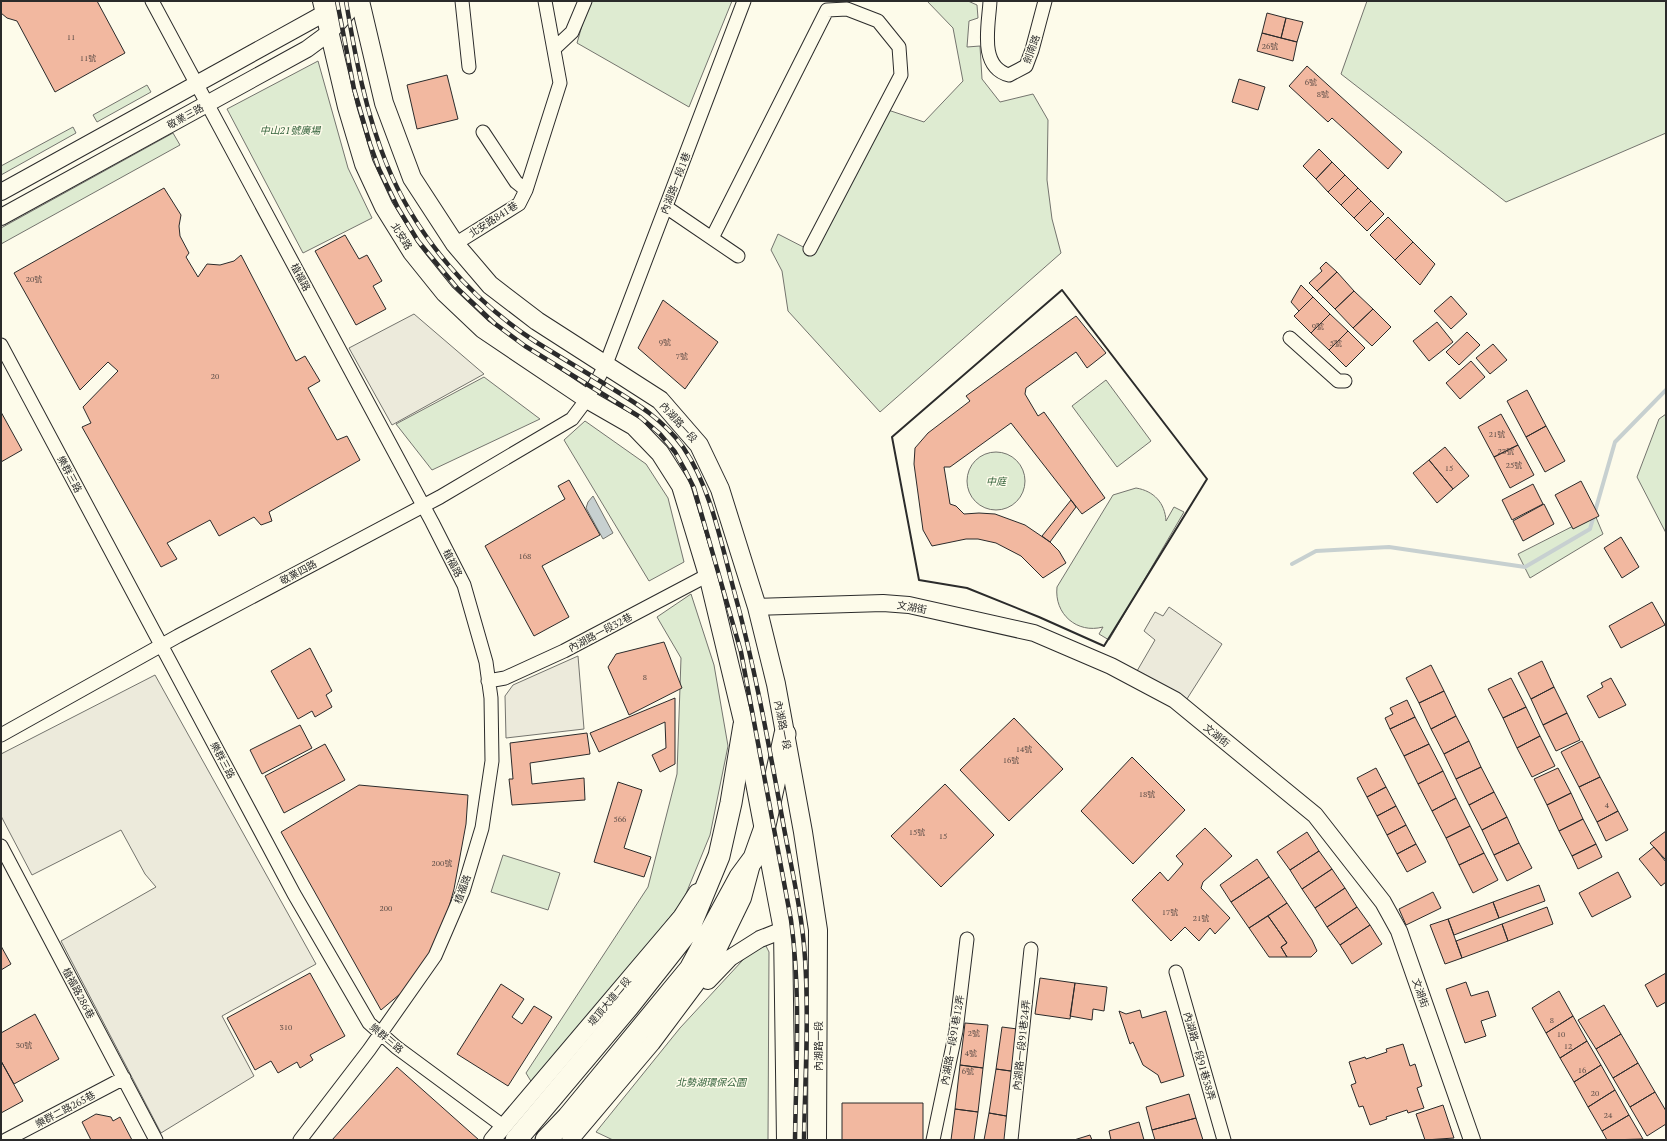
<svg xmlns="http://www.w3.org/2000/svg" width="1667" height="1141" font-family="'PT Serif','Noto Sans TC',serif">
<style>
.green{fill:#deebd1;stroke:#74746e}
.parking{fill:#eceadb;stroke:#74746e}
.water{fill:#c7d0d0;stroke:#74746e}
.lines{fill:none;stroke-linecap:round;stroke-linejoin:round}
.stream{stroke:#c7d0d0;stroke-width:4}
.building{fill:#f2b8a0;stroke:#2b2b2b}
.minor-casing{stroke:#2b2b2b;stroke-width:15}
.tertiary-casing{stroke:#2b2b2b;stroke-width:18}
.secondary-casing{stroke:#2b2b2b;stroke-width:20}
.trunk-casing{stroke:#2b2b2b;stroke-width:23}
.minor{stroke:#fdfbea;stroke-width:13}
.tertiary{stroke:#fdfbea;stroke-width:16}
.secondary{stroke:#fdfbea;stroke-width:18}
.trunk{stroke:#fdfbea;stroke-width:21}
.rail-casing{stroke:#2b2b2b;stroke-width:4.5}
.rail{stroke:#fdfbea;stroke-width:3;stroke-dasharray:9;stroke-linecap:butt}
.wall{stroke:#2b2b2b;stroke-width:2}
.labels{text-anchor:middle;stroke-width:3;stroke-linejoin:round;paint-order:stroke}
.number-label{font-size:8px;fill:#5d4e48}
.street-label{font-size:10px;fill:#2b2b2b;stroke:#fdfbea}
.park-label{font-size:10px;font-style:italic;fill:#34623c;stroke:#fdfbea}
</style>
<rect width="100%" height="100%" fill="#fdfbea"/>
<path class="green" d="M589,1H732L689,107L577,43Z
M927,1H968L977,5L978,18L969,21L967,47L980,46L982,79L1000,102L1033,94L1048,120L1047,180L1052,219L1061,253L880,412L788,311L782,271L771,250L778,234L813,252L888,110L924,122L963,81L953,28Z
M1367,1H1666V133L1506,202L1341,74Z
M318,61L348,168L372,218L303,253L227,109Z
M147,85L151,92L97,122L93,115Z
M73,127L76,133L1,175V166Z
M173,133L180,145L1,244V228Z
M484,377L540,419L432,470L396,424Z
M1106,380L1151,441L1117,467L1072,406Z
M1666,414V533L1637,477L1659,419Z
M585,421L646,464L668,498L684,562L649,581L564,440Z
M967 481a29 29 0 1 1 58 0a29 29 0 1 1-58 0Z
M1136,488C1154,491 1165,503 1166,521L1174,507L1184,512L1109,640L1099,634L1103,627C1077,634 1054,614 1057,587L1113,495Z
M1595,515L1603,534L1530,578L1518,554Z
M691,594L714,665L728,746L710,835L683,901L617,982L532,1083L526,1073L648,887L677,774L681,658L657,617Z
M503,855L560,873L548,910L491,892Z
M765,944L769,952L768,1140H613L596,1132L680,1028L754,948Z"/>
<path class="parking" d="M414,314L484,374L392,425L349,348Z
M1169,607L1222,644L1185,702L1137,671L1155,640L1144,631L1155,612L1163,616Z
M578,656L584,729L506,738L505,696L513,685Z
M155,675L316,964L222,1016L254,1076L161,1133L61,941L156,887L145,874L121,830L32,875L1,816V754Z"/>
<path class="water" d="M593,496L613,533L603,539L586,508L588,502Z"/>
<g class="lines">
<path class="stream" d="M1292,564L1316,551L1389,547L1525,567L1590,529L1615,442L1666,390"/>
</g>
<path class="building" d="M1,1H97L125,53L55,92L17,21L7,18L1,13Z
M1267,13L1286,18L1281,38L1262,33Z
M1286,18L1303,22L1297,42L1281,38Z
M1262,33L1297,42L1293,61L1257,51Z
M1307,66L1402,152L1388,169L1332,118L1328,122L1289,86Z
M447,75L458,119L417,129L407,85Z
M1239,79L1265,87L1258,110L1232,102Z
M1319,149L1332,162L1316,179L1303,166Z
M1332,162L1345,175L1328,192L1316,179Z
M1345,175L1358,188L1341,205L1328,192Z
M164,188L181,215L179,226L180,236L189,253L186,257L198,277L207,264L220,265L234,261L241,255L296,361L305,356L320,381L308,388L337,440L347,436L360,460L269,512L272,521L261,525L254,517L219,536L210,520L167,543L177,559L161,567L82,427L91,423L83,407L118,371L108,362L80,390L14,273Z
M1358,188L1371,201L1354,218L1341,205Z
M1371,201L1384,214L1367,231L1354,218Z
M1388,217L1413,242L1395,260L1370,235Z
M345,235L359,259L367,255L382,281L373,286L386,309L356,325L315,251Z
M1413,242L1435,264L1420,285L1395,260Z
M1326,262L1337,272L1317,291L1309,283L1322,271L1320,268Z
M1337,272L1354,291L1335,309L1317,291Z
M1301,285L1313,297L1299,311L1291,302Z
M1354,291L1373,309L1353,328L1335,309Z
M1451,296L1467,314L1451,329L1434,311Z
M1313,297L1330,314L1311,333L1294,316Z
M663,300L718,342L685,389L638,348Z
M1373,309L1391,327L1372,346L1353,328Z
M1330,314L1348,331L1329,350L1311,333Z
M1076,316L1106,353L1087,368L1076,352L1026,388L1025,394L1038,416L1044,412L1105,498L1082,514L1011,423L950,467H944L950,504L956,506L964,514L979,513L995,514L1025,525L1050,542L1059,551L1066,563L1043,578L1021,556L996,543L978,539H966L932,546L923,530L914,464L915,448L928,433L970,401L966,396Z
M1437,322L1453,342L1429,361L1413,341Z
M1348,331L1365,348L1346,367L1329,350Z
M1467,332L1480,345L1459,365L1446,352Z
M1493,344L1507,360L1490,374L1476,358Z
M1471,361L1485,377L1460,399L1446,383Z
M1527,390L1546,426L1526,437L1507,401Z
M1,412L22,450L1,462Z
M1501,414L1518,445L1494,457L1478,427Z
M1546,426L1565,461L1545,472L1526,437Z
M1518,445L1534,475L1510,488L1494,457Z
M1445,447L1469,476L1453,489L1429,460Z
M1429,460L1453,489L1437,503L1413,473Z
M569,480L600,535L542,566L569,617L534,636L485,546L565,499L558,486Z
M1581,481L1599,516L1573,529L1555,495Z
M1533,484L1543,504L1512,520L1502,500Z
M1071,500L1076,507L1050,542L1042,536Z
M1544,504L1554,524L1523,541L1513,521Z
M1621,537L1639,567L1622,578L1604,548Z
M1652,602L1665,625L1621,648L1609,626Z
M664,642L682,688L629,715L608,667L616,654Z
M310,648L332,691L326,695L332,707L315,717L312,711L298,719L271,671Z
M1542,661L1554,687L1531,699L1518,673Z
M1431,665L1444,691L1419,703L1406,678Z
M1511,678L1526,707L1503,718L1488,689Z
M1611,678L1626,705L1599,718L1587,696L1603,687L1601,683Z
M1554,687L1567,713L1543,725L1531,699Z
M1444,691L1456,716L1431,729L1419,703Z
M675,698V764L660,772L652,755L666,748L665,722L599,752L590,733Z
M1407,700L1415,717L1390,729L1385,718L1393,714L1390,708Z
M1526,707L1540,736L1517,748L1503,718Z
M1567,713L1580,740L1556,751L1543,725Z
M1456,716L1469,741L1444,754L1431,729Z
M1415,717L1429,744L1404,756L1390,729Z
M1014,718L1063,769L1009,821L960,770Z
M300,725L312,748L262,774L250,750Z
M587,733L590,754L530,763L532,784L584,778L585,800L512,805L509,779H513L510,743Z
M1540,736L1555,766L1532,777L1517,748Z
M1469,741L1481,767L1456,779L1444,754Z
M1582,741L1600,777L1579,787L1561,752Z
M325,744L345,780L284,813L265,776Z
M1429,744L1443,771L1418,784L1404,756Z
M1132,757L1185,810L1133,864L1081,811Z
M1481,767L1494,792L1469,805L1456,779Z
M1376,768L1386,787L1367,797L1357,778Z
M1558,768L1571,793L1547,805L1534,779Z
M1443,771L1456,798L1432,811L1418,784Z
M1600,777L1618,811L1597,822L1579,787Z
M618,782L642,790L624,848L651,857L644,877L594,862Z
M945,784L994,835L941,887L891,836Z
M359,785L468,795L466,824L454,889L443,928L430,958L406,989L381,1010L281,832Z
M1386,787L1396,806L1377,816L1367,797Z
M1494,792L1507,817L1482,830L1469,805Z
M1571,793L1583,819L1559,831L1547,805Z
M1456,798L1470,826L1446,838L1432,811Z
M1396,806L1406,825L1387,835L1377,816Z
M1618,811L1628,830L1606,841L1597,822Z
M1507,817L1519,843L1494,855L1482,830Z
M1583,819L1596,844L1572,856L1559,831Z
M1406,825L1416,844L1397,854L1387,835Z
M1470,826L1484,853L1459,865L1446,838Z
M1205,828L1232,856L1203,882L1201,888L1230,918L1215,934L1210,928L1199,941L1185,927L1171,941L1132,900L1160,872L1168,881L1183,864L1176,856Z
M1666,831V860L1650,843Z
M1307,832L1319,851L1290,870L1277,852Z
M1519,843L1532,868L1507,881L1494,855Z
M1416,844L1426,862L1407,872L1397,854Z
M1596,844L1602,857L1578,869L1572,856Z
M1654,847L1666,862V882L1661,886L1639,859Z
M1319,851L1332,869L1302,889L1290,870Z
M1484,853L1498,880L1473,893L1459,865Z
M1257,859L1269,877L1231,902L1220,885Z
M1332,869L1345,888L1315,908L1302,889Z
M1618,872L1631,897L1592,917L1579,893Z
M1269,877L1287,903L1249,928L1231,902Z
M1539,885L1545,901L1499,918L1493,902Z
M1345,888L1357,907L1327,927L1315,908Z
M1433,892L1441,908L1406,925L1399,909Z
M1493,902L1499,918L1454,935L1448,919Z
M1287,903L1312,940L1317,951L1311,957H1287L1281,947L1287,943L1268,916Z
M1357,907L1370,925L1340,945L1327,927Z
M1547,907L1553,924L1508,941L1502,924Z
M1268,916L1287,943L1281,947L1287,957H1269L1249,928Z
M1448,919L1462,958L1445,964L1430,925Z
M1502,924L1508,941L1462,958L1456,941Z
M1370,925L1382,944L1352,964L1340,945Z
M1,946L11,964L1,970Z
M310,973L345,1036L310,1055L313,1060L300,1068L297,1062L278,1073L271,1061L255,1070L227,1018Z
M1666,973V1002L1657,1007L1645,985Z
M1040,978L1075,983L1070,1019L1035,1014Z
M1466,982L1471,996L1488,991L1496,1016L1481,1021L1486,1036L1465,1043L1446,989Z
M1075,983L1107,987L1104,1011L1093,1009L1092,1020L1070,1016Z
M501,984L524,999L512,1017L522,1024L534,1006L552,1017L508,1086L457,1054Z
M1559,991L1573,1016L1546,1033L1532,1008Z
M1604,1005L1621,1034L1596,1049L1578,1020Z
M1140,1010L1142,1018L1166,1011L1184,1076L1161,1083L1158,1075L1143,1065L1133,1042L1130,1044L1119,1011L1126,1014Z
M35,1014L59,1059L14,1084L1,1061V1033Z
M1573,1016L1587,1041L1560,1058L1546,1033Z
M965,1023L988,1025L983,1068L960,1065Z
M1002,1027L1025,1030L1018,1072L996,1069Z
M1621,1034L1638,1063L1613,1078L1596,1049Z
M1587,1041L1601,1065L1574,1082L1560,1058Z
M1403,1044L1410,1066L1415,1064L1422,1086L1417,1088L1424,1108L1408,1113L1407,1110L1386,1117L1387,1119L1370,1125L1363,1106L1359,1107L1351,1085L1356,1083L1349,1062L1365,1057L1366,1059L1387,1052L1386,1049Z
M1,1061L23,1101L1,1113Z
M1638,1063L1655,1092L1630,1107L1613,1078Z
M960,1065L983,1068L978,1112L955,1109Z
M1601,1065L1615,1090L1588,1107L1574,1082Z
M397,1067L479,1140H332Z
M996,1069L1018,1072L1012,1117L989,1113Z
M1615,1090L1629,1115L1602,1131L1588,1107Z
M1655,1092L1666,1111V1124L1647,1136L1630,1107Z
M1189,1094L1196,1118L1152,1130L1146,1107Z
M842,1103H923V1140H842Z
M1443,1105L1454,1138L1425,1140L1416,1114Z
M955,1109L978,1112L974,1140H951Z
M989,1113L1012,1117L1008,1140H984Z
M96,1114L111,1117L113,1121L120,1117L132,1140H91L82,1122Z
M1629,1115L1643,1139L1607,1140L1602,1131Z
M1196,1118L1203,1140H1155L1152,1130Z
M1139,1122L1144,1140H1111L1109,1131Z
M1090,1135L1092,1140H1074Z"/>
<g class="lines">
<g class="minor-casing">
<path id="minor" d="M152,1L432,522L464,585L486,662L491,698L492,761L482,828L463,891L435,956L369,1050L300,1140
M462,1L469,67
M990,1C989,24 978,67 1009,75L1026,66L1032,50L1045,1
M555,48L572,32L585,1
M483,132L516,182L526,190
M666,207L738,256
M712,238L827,10L847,9L878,21L899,47L901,75L810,249
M455,244L519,204L526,190L560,83L545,1
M1290,338L1338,381H1345
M1,345L294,894L369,1023L396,1047L503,1126
M488,681L505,678L564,651L708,575
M1,735L178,636L440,497L572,419L587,399L606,364L744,1
M1,846L156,1140
M1176,972L1224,1140
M6,1140L124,1078
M933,1140L956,1031L967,939
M1011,1140L1031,949"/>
</g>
<g class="tertiary-casing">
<path id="tertiary" d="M1,192L325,13L354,1
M1,217L307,49L330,32L358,1
M757,607L883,603L909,605L1034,633L1111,666L1175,700L1315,815L1383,902L1399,931L1472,1140
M708,981L730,958L760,939L783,930
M492,1140L681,917L697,892
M570,1140L652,1043L711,964L743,898L751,868"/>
</g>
<g class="secondary-casing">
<path id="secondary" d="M322,1L347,107L364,164L384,207L412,252L445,293L483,329L587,399L634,426L660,453L681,486L708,575L744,725L783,930L786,1140
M360,1L384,103L412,178L455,244L490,285L537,321L660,400L699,445L720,489L757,607L776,684L803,832L818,930L817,1140"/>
</g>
<g class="trunk-casing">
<path id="trunk" d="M516,1140L628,1007L688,931L719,856L731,803L744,725
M546,1140L568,1117L690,969L740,877L754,858L764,830L785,734"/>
</g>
<use href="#minor" class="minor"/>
<use href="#tertiary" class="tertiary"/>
<use href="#secondary" class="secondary"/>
<use href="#trunk" class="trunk"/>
<g class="rail-casing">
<path id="rail" d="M337,1L354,89L370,144L379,169L398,208L418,241L458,289L494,323L525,346L640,417L660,434L675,452L685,470L694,488L741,652L791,920C801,993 796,1067 795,1140
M346,1C355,56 366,114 387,165C416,236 471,300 536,342C560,357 584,371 608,386C636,403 664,420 683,447C710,486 721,542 733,587C754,663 768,740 782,817C790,863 802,910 805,958C809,1018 805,1080 804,1140"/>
</g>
<use href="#rail" class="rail"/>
<path class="wall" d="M1062,290L1207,479L1104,646L1039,617L967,588L919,580L892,437Z"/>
</g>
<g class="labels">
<g class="number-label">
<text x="71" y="40">11</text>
<text x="1270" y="49">26號</text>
<text x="88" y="61">11號</text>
<text x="1311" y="85">6號</text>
<text x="1323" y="97">8號</text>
<text x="34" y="282">20號</text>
<text x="1318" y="329">9號</text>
<text x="665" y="345">9號</text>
<text x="1336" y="346">5號</text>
<text x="682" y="359">7號</text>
<text x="215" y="379">20</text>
<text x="1497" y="437">21號</text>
<text x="1506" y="454">23號</text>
<text x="1514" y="468">25號</text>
<text x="1449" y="471">15</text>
<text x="525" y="559">168</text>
<text x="645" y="680">8</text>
<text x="1024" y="752">14號</text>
<text x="1011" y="763">16號</text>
<text x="1147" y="797">18號</text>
<text x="1607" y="808">4</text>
<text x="620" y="822">566</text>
<text x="917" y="835">15號</text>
<text x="943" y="839">15</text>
<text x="442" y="866">200號</text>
<text x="386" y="911">200</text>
<text x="1170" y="915">17號</text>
<text x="1201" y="921">21號</text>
<text x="1552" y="1023">8</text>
<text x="286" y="1030">310</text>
<text x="974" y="1036">2號</text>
<text x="1561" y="1037">10</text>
<text x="24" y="1048">30號</text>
<text x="1568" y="1049">12</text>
<text x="971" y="1056">4號</text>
<text x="1582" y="1073">16</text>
<text x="968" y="1074">6號</text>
<text x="1595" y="1096">20</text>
<text x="1608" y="1118">24</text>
</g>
<g class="street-label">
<text transform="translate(1031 49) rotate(-70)" y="4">劍南路</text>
<text transform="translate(185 116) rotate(-29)" y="4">敬業三路</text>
<text transform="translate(675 183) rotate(-69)" y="4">內湖路一段1巷</text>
<text transform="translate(493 219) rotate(-33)" y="4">北安路841巷</text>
<text transform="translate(402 236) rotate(58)" y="4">北安路</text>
<text transform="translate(301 277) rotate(62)" y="4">植福路</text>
<text transform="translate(679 422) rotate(48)" y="4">內湖路一段</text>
<text transform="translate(70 474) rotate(62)" y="4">樂群三路</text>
<text transform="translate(453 563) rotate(63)" y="4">植福路</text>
<text transform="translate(298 572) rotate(-28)" y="4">敬業四路</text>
<text transform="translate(912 607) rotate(10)" y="4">文湖街</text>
<text transform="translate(600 632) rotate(-28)" y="4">內湖路一段32巷</text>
<text transform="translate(783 725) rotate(79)" y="4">內湖路一段</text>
<text transform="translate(1217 735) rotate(39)" y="4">文湖街</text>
<text transform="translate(223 760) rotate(62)" y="4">樂群三路</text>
<text transform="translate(462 889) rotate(-70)" y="4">植福路</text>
<text transform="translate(79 993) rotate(62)" y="4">植福路286巷</text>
<text transform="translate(1421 993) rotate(71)" y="4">文湖街</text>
<text transform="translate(609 1001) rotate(-50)" y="4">堤頂大道二段</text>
<text transform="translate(387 1038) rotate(40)" y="4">樂群三路</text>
<text transform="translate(952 1040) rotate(-80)" y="4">內湖路一段91巷12弄</text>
<text transform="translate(1021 1045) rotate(-84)" y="4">內湖路一段91巷24弄</text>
<text transform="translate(818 1046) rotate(-90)" y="4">內湖路一段</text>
<text transform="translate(1200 1056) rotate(74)" y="4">內湖路一段91巷38弄</text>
<text transform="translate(65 1109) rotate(-28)" y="4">樂群二路265巷</text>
</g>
<g class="park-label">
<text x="290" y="134">中山21號廣場</text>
<text x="996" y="485">中庭</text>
<text x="711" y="1086">北勢湖環保公園</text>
</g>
</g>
<rect width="1667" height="1141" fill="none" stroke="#2b2b2b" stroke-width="4"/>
</svg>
